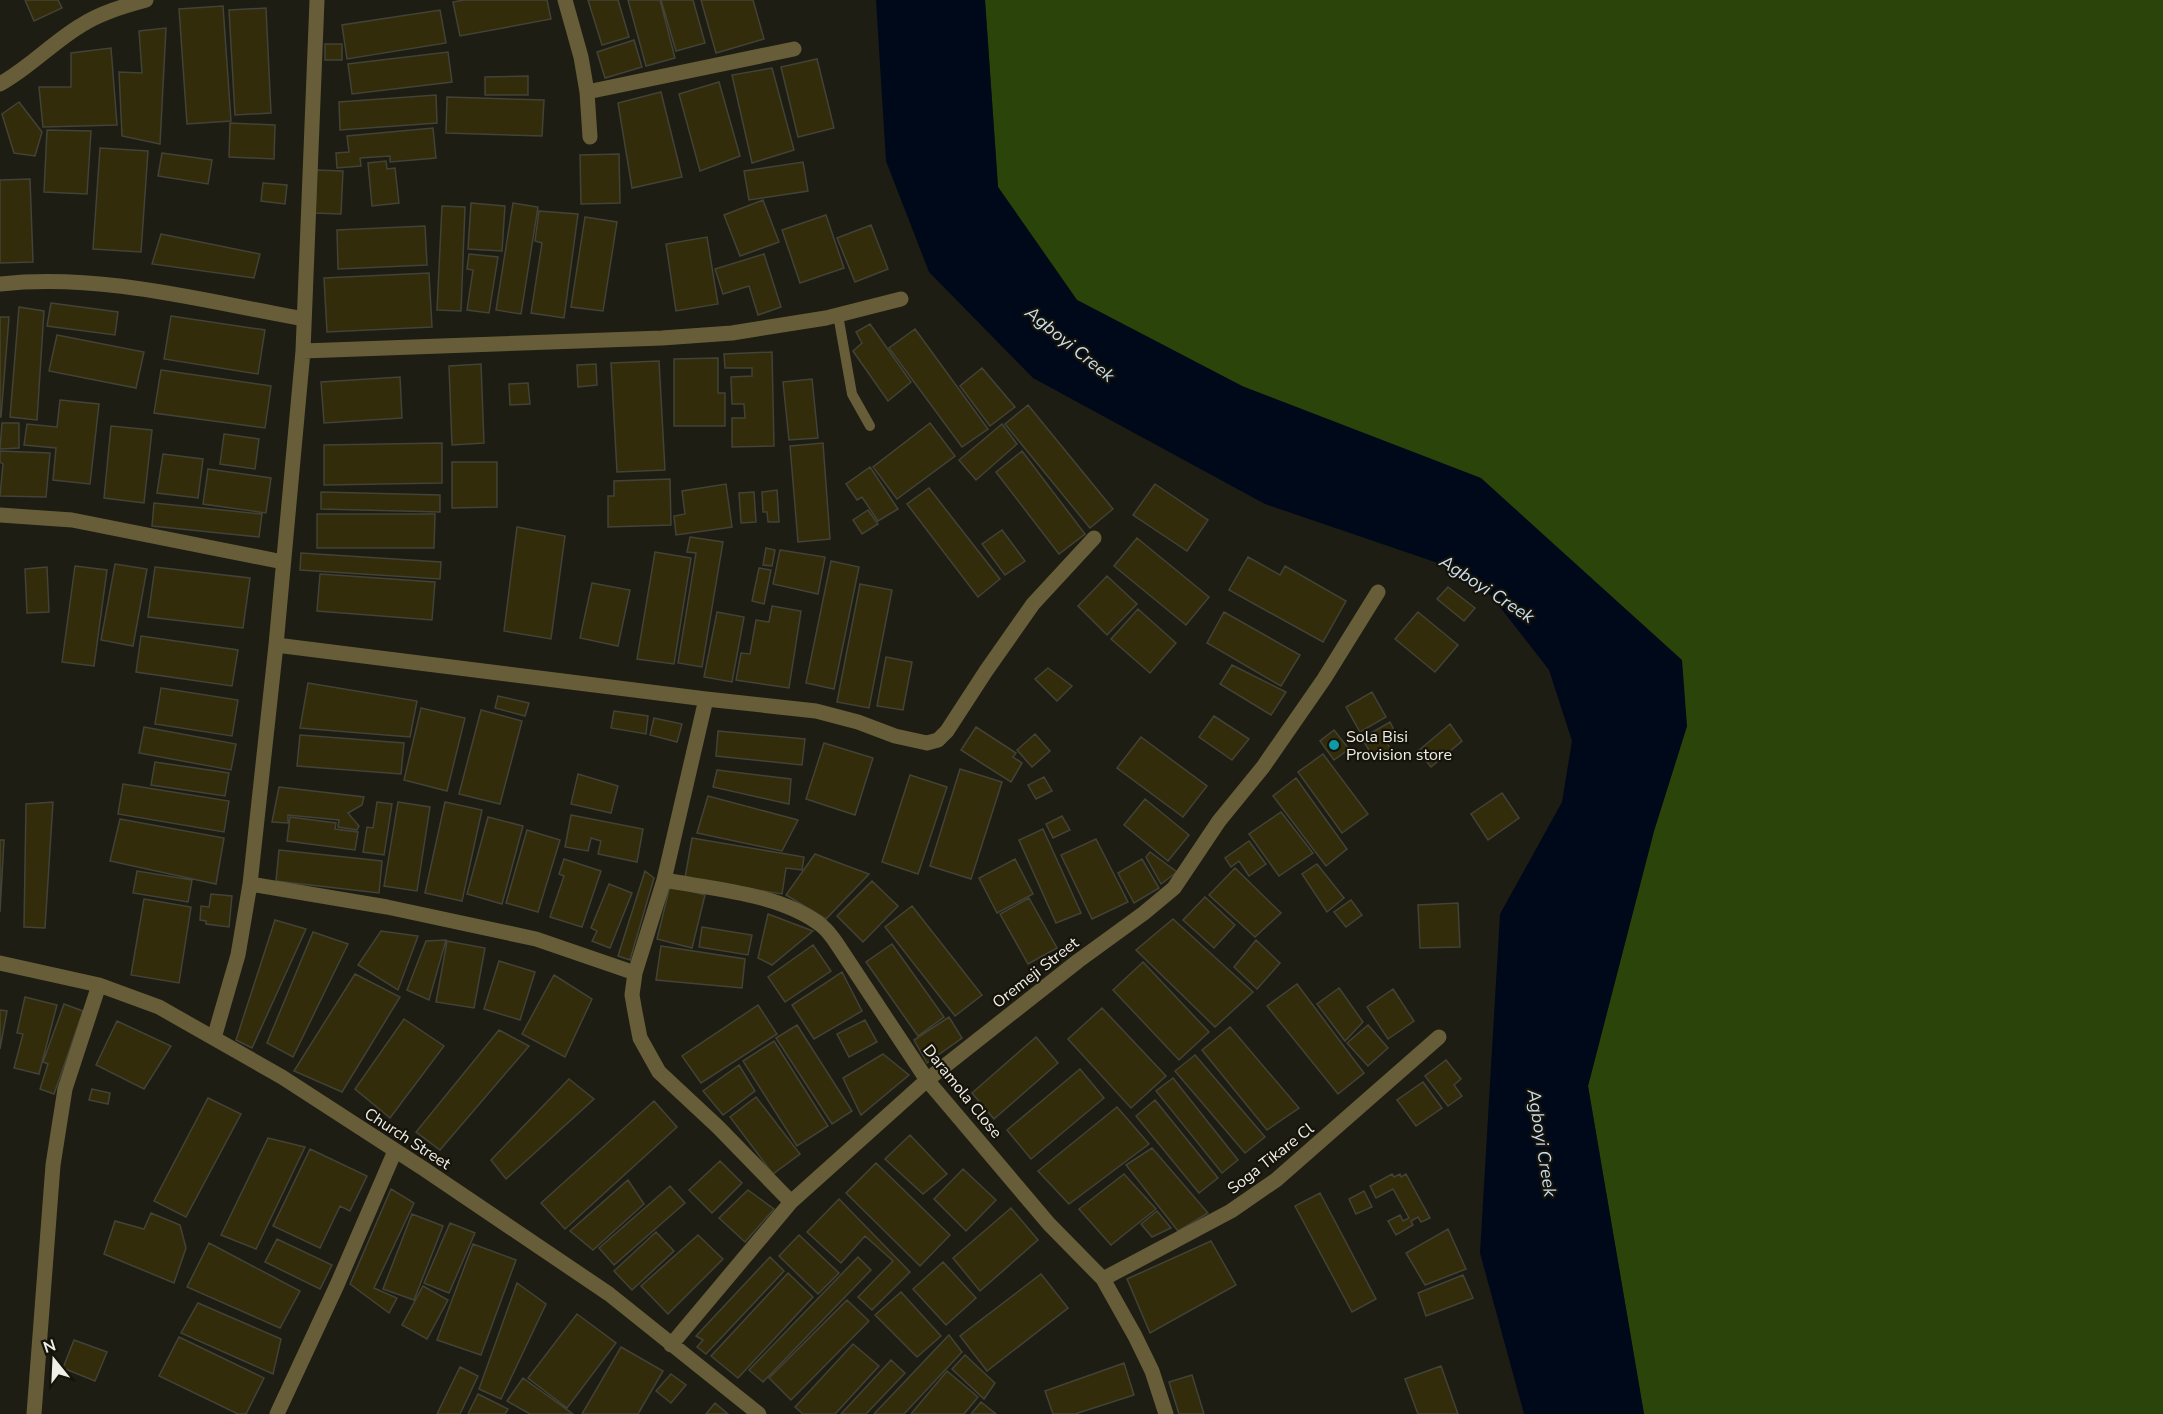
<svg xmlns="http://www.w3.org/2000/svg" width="2163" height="1414" font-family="'Nunito Sans',sans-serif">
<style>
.green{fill:#2b440a}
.water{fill:#00091a}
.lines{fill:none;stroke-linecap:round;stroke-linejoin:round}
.stream{stroke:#00091a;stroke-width:8}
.building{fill:#322c0b;stroke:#434237;stroke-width:1.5}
.service{stroke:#675e39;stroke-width:10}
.minor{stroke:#675e39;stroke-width:15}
.culture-dot{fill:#0f9aa8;stroke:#15130a;stroke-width:2}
.labels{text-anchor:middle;stroke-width:4.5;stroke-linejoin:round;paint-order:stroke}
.poi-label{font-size:16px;fill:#efeee7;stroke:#15130a;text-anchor:start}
.street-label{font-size:16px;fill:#efeee7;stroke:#15130a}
.water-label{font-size:18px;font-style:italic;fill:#cadeee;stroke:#15130a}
</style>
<rect width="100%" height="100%" fill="#1e1d13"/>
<path class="green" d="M985,0H2163V1414H1644L1588,1086L1654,831L1687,726L1242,386L1077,300L998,187Z"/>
<path class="water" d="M876,0H985L998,187L1077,300L1242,386L1481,478L1682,660L1687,726L1654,831L1588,1086L1644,1414H1524L1480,1253L1500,914L1562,802L1572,741L1549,670L1476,576L1265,504L1033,378L929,272L886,161Z"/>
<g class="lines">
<path class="stream" d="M1450,565L1491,591"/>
</g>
<path class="building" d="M25,0H58L62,8L34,21Z
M464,0H547L551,19L460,36L453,2Z
M588,0H618L629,37L602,45Z
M628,0H660L675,58L646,66Z
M661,0H693L705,43L676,51Z
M701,0H753L764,39L716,53Z
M223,6L231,121L187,124L179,9Z
M266,8L271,113L235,115L229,10Z
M440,10L446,43L347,59L342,25Z
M166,28L160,144L122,136L119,72L142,73L139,31Z
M634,40L642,67L605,78L597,52Z
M325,44H342V60H325Z
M111,48L117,125L43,127L39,87H71V53Z
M448,52L452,82L352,94L348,64Z
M817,59L834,128L798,137L781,67Z
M772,68L794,150L752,163L732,75Z
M528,76V95H485V77Z
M719,82L740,156L700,171L679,94Z
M661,92L682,177L632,188L618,103Z
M436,95L437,123L340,130L339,102Z
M447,97L544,100L542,136L446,133Z
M19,102L42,132L35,156L14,153L2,114Z
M230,123L275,125L274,159L229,157Z
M433,128L436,158L390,162V156L360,158L361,166L337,168L336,153L349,152L347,136Z
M47,130L91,131L87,194L44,192Z
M100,148L148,151L141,252L93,249Z
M162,153L212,160L208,184L158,176Z
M619,154L620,203L581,204L580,155Z
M386,161L387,169L395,168L399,203L372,206L368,163Z
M803,162L808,191L749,200L744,171Z
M316,170L343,171L341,214L314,213Z
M30,179L33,262L0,263V180Z
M263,183L287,185L285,204L261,201Z
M763,200L779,242L740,256L724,215Z
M471,203L505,206L502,251L468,249Z
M513,203L538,207L521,314L496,310Z
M442,206L465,207L461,311L437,310Z
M539,211L578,214L564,318L531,313L542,243L535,241Z
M826,215L844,268L800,283L782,230Z
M585,217L617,222L603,311L571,307Z
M871,225L888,269L855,282L837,238Z
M425,226L427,265L338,269L337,230Z
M161,234L260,254L254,278L152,264Z
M707,237L718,304L676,311L666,244Z
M469,254L498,257L489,313L467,310L473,270L467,269Z
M764,254L781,307L758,315L749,286L723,294L715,269Z
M429,273L432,327L327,332L324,278Z
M51,303L118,312L115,335L47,326Z
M19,307L44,311L37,420L10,417Z
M171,316L265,330L258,374L164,359Z
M0,317H9L1,417H0Z
M870,324L911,382L888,401L853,351L862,343L856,332Z
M915,329L988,429L962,447L889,348Z
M57,335L144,352L136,388L49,371Z
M772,352L774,446L732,447V418H745L744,404H732L731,377L752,376V368H725L724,354Z
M718,358V393H725V426H674V359Z
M659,361L665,470L617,472L611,363Z
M481,364L484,443L452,445L449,366Z
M596,364L597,385L578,387L577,365Z
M982,368L1015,407L990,426L960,386Z
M161,370L271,386L265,428L154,413Z
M400,377L402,418L324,423L321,382Z
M812,379L818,438L789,440L783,382Z
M528,383L530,404L510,405L509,384Z
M60,400L99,404L90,484L53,480L56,448L24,445L27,424L57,427Z
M1028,405L1113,509L1090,528L1005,424Z
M2,423H19V448L0,449Z
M930,423L955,456L897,499L873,467Z
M1002,424L1017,444L976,480L959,460Z
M111,426L152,430L144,503L104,498Z
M224,434L259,439L255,469L220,464Z
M442,443V483L324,485V445Z
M823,443L830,539L798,542L790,446Z
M0,451L50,453L46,497L0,496L3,464L0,462Z
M1022,451L1085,534L1059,554L996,472Z
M163,454L203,459L198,498L157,493Z
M452,462H497V507L452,508Z
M870,467L898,509L878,521L862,497L857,500L846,484Z
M208,469L271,478L266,513L203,504Z
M670,479L671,525L608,527V496H614V481Z
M726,484L732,527L676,535L674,516L685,514L682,491Z
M1155,484L1208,520L1187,551L1133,515Z
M929,488L1000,579L978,597L907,504Z
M777,490L779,522H768L767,512H763L762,492Z
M321,492L440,495V512L321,509Z
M754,492L756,522L741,523L739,493Z
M154,503L262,514L259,537L152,526Z
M868,510L878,524L862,534L853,520Z
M317,514H435L434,548H317Z
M517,527L565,536L551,639L504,631Z
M1002,530L1025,561L1005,575L982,544Z
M690,537L723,542L702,667L678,663L696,553L687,552Z
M1137,538L1209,597L1186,625L1114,566Z
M766,548L775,550L772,566L763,565Z
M780,550L825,557L818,594L773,584Z
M655,552L691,558L674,664L637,659Z
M301,553L441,562L440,579L300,570Z
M1248,557L1280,575L1285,566L1346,601L1323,642L1229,590Z
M831,561L859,567L834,689L806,683Z
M115,564L147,569L133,646L101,640Z
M75,566L107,570L94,666L62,662Z
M47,567L49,612L27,613L25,569Z
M155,567L250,578L243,628L148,617Z
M759,568L771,570L764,604L752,601Z
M320,574L435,582L432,620L317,611Z
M1107,576L1137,604L1107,635L1078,606Z
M592,583L630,590L618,646L580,638Z
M860,584L892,590L869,708L837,702Z
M1448,587L1475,608L1464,621L1437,599Z
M772,606L801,611L789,688L736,680L741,653L750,654L756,620L769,622Z
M1138,609L1176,643L1150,673L1111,639Z
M717,612L744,617L732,682L704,677Z
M1224,612L1300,655L1281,686L1207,643Z
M1418,612L1458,645L1435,672L1395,639Z
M141,636L238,650L232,686L136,672Z
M886,657L912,662L903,710L877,706Z
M1232,665L1286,692L1271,715L1220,684Z
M1048,668L1072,686L1057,701L1035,679Z
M308,683L417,701L410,737L300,728Z
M161,688L238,700L232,736L155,724Z
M1372,692L1386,717L1360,732L1346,707Z
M498,696L529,703L525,716L495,708Z
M421,708L465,718L447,791L404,780Z
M481,710L522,721L500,804L459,794Z
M614,711L648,716L646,734L611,728Z
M1214,716L1249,739L1232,760L1199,737Z
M654,718L682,724L677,742L650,735Z
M1390,722L1394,730L1383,736L1391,750L1374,759L1362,738Z
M1450,724L1462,741L1431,767L1418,751Z
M144,727L236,744L231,770L139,753Z
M976,727L1016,753L1013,757L1022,763L1011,782L961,750Z
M1334,730L1349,749L1334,760L1320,741Z
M718,731L805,739L802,765L716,756Z
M1035,734L1050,751L1032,767L1017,750Z
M300,735L404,743L401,774L297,766Z
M1141,737L1207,786L1183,817L1117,768Z
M824,743L873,758L855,815L806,799Z
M1323,754L1368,814L1342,833L1298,772Z
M155,762L229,773L225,796L151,785Z
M960,769L1002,782L971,879L930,866Z
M717,770L791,779L789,804L713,787Z
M578,774L618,786L611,813L571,804Z
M910,775L947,787L918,874L882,862Z
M1044,777L1052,791L1036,799L1028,785Z
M1296,778L1347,849L1326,866L1273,796Z
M123,784L229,801L224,832L118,814Z
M279,787L364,797L362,805L348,813L359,826L357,830L338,827L339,820L288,815V823L272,822Z
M1502,793L1519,818L1488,840L1471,814Z
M708,796L798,820L782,851L697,833Z
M1145,799L1189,835L1168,861L1124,825Z
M53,802L45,928L24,927L26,804Z
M377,802L392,804L384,855L363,852L367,827L373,828Z
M398,802L430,807L417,891L384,886Z
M445,802L482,810L462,901L425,893Z
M1281,812L1313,853L1279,876L1249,834Z
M571,815L643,829L637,862L598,854L601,841L591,838L588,851L565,847Z
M1062,816L1070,830L1053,838L1046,824Z
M290,817L336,823L335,829L358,832L355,850L287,841Z
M488,817L523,826L502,904L467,894Z
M120,819L224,838L216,884L110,861Z
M1043,829L1081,913L1056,923L1019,840Z
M527,830L560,840L538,912L506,903Z
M692,838L804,857L802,870L786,868L782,894L685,878Z
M1096,839L1128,902L1092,919L1061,855Z
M0,840H4L0,912Z
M1249,841L1266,864L1249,876L1239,861L1231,867L1225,858Z
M279,850L382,861L379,893L276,881Z
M1150,852L1177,872L1161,884L1146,857Z
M815,854L869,874L826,919L786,895Z
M564,859L601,871L582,927L550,917L564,876L559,874Z
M1015,859L1033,894L997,913L979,878Z
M1142,859L1159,888L1134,903L1118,873Z
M1317,864L1344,898L1327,912L1302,874Z
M1235,868L1281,913L1255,937L1209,895Z
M137,871L192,880L188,902L133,893Z
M645,871L654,878L630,960L618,956Z
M872,881L898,906L863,942L837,916Z
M609,884L632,893L610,948L592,941L597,931L591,928Z
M670,886L705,895L692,948L657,939Z
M211,894L232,896L229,927L206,924V921L200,920L201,906L209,907Z
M1205,897L1235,925L1214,948L1183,920Z
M1029,898L1057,948L1028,964L1000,914Z
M144,899L191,907L179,983L131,975Z
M1351,900L1362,915L1346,927L1334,912Z
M1458,903L1460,947L1420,948L1418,905Z
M912,906L982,995L955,1016L885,927Z
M768,914L813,931L772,965L758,958Z
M1173,919L1253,992L1215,1027L1136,950Z
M275,920L306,929L252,1048L236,1040Z
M702,927L752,935L748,955L699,947Z
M381,931L418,936L398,990L358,965Z
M313,932L348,944L293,1057L267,1043Z
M446,940L429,1000L407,990L426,941Z
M1256,940L1280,963L1257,989L1234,967Z
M447,941L485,948L474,1008L436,1002Z
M892,944L944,1017L918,1036L866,962Z
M813,945L831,971L785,1002L768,977Z
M661,946L745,959L742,988L656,980Z
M499,961L535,972L520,1020L484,1009Z
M1143,962L1209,1032L1179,1060L1113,990Z
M842,972L862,1011L814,1039L792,1005Z
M355,974L400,997L342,1092L294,1071Z
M554,975L592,999L565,1057L522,1034Z
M1297,984L1364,1073L1338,1094L1267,1006Z
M1339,988L1363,1022L1345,1041L1317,1004Z
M1393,989L1414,1021L1388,1039L1367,1007Z
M25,997L57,1005L39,1074L14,1068L23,1034L17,1033Z
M64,1004L83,1011L54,1094L40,1089L48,1064L43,1062Z
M758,1005L777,1034L701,1083L682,1056Z
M1102,1008L1166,1076L1131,1108L1068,1039Z
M0,1010L7,1011L0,1049Z
M949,1017L962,1038L927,1063L914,1040Z
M404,1019L444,1046L390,1118L355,1089Z
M865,1020L877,1042L849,1057L837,1034Z
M117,1021L171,1046L144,1089L96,1065Z
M797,1025L852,1111L832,1124L776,1038Z
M1368,1025L1388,1048L1368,1066L1347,1043Z
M1230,1027L1299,1108L1267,1130L1202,1050Z
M499,1030L529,1046L440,1150L416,1132Z
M1036,1037L1058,1063L994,1119L972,1093Z
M774,1041L828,1126L797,1146L743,1061Z
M883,1054L909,1075L861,1115L843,1078Z
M1195,1055L1265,1137L1245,1153L1175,1071Z
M1446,1060L1461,1079L1454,1085L1462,1096L1448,1106L1425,1076Z
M739,1065L755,1091L723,1115L703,1091Z
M1080,1069L1104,1098L1031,1159L1007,1130Z
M1173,1078L1238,1160L1222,1173L1156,1091Z
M569,1079L594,1099L506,1179L491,1160Z
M1423,1082L1442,1108L1416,1126L1397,1100Z
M92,1089L110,1093L108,1104L89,1100Z
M756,1097L800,1154L773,1174L730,1117Z
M208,1098L241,1114L186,1217L154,1201Z
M1155,1100L1218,1178L1199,1193L1136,1116Z
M654,1101L677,1127L565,1229L541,1203Z
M1117,1107L1149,1144L1069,1204L1038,1171Z
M910,1135L947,1174L923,1194L885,1159Z
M268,1138L305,1147L256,1249L221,1235Z
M1152,1148L1208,1213L1178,1231L1126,1165Z
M310,1149L367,1176L350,1211L340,1206L320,1248L273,1226Z
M720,1161L742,1183L712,1213L689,1190Z
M876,1163L950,1235L920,1266L846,1193Z
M963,1169L996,1200L966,1231L934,1199Z
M1124,1174L1156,1209L1111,1245L1079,1209Z
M1392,1174L1394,1177L1400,1174L1401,1177L1406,1174L1430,1218L1421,1222L1418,1217L1411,1221L1413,1225L1396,1235L1388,1221L1400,1215L1403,1221L1409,1218L1393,1189L1376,1198L1370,1186Z
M628,1180L644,1204L593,1250L570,1231Z
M670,1186L685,1203L614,1265L599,1248Z
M391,1189L414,1203L374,1288L397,1298L389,1313L350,1284Z
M748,1190L774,1209L745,1242L719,1218Z
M1364,1191L1372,1207L1356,1214L1349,1199Z
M1320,1193L1376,1299L1352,1312L1295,1206Z
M839,1199L910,1272L872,1310L858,1297L893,1261L865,1236L841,1263L807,1232Z
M1011,1208L1038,1240L980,1291L953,1258Z
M1157,1211L1171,1228L1152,1237L1141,1224Z
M151,1213L180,1225L186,1248L174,1283L104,1254L115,1221L144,1229Z
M412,1214L443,1226L414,1300L383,1289Z
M450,1223L475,1233L449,1293L424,1283Z
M1448,1229L1466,1269L1425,1285L1406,1253Z
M656,1232L674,1251L632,1290L614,1271Z
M698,1235L723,1259L668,1314L641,1286Z
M799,1235L839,1273L818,1294L779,1256Z
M277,1239L332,1265L320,1289L265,1262Z
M1211,1241L1236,1285L1150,1333L1127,1279Z
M209,1243L300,1291L280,1328L187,1287Z
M473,1244L516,1260L481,1355L437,1340Z
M770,1257L784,1271L706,1354L697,1347L703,1340L696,1336Z
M858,1257L871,1270L763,1382L749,1370Z
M943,1262L976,1298L946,1325L913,1289Z
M788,1273L813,1297L738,1378L711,1356Z
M1041,1274L1068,1308L987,1371L960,1336Z
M1463,1275L1473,1298L1426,1316L1418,1293Z
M517,1283L546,1304L501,1399L479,1389Z
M423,1286L448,1300L427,1339L402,1325Z
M901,1292L941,1336L917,1357L875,1315Z
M847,1300L869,1321L791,1400L769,1378Z
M198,1303L281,1339L273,1374L181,1333Z
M577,1314L616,1343L567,1408L528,1378Z
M949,1335L962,1352L904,1414H874Z
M179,1337L264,1378L246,1414H238L159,1376Z
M74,1340L107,1352L95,1381L63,1368Z
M853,1344L879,1366L835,1414H803L795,1407Z
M621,1347L663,1371L638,1414H582Z
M965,1355L995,1383L984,1399L952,1369Z
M891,1360L905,1373L866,1414H841Z
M1124,1363L1134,1395L1075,1414H1053L1045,1391Z
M1441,1366L1458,1414H1418L1405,1379Z
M460,1367L478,1376L460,1414H437Z
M947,1371L978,1397L964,1414H911Z
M671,1374L686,1385L671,1403L656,1391Z
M1192,1375L1204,1414H1179L1169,1382Z
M523,1378L573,1414H530L507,1401Z
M478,1394L508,1409L505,1414H468Z
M981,1402L996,1414H971Z
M715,1403L728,1414H706Z"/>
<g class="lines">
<path class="service" d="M838,315L852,394L870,426"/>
<path class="minor" d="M565,0L581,57L587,92L590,137
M0,84C29,68 52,43 80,26C100,13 124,6 146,0
M587,92L794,49
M0,284C103,273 203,301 304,319
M303,351L662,338L732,333L826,318L901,299
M0,515L72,520L283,562
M276,645L706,699L816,711L858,722L895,736L927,743L938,740L947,731L986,671L1033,604L1094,538
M706,699L664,880L635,973L632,995L635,1012L640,1038L659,1072L718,1127L791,1202
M664,880C713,889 783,894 822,926C828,931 833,938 837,944L927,1080L1049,1224L1103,1279L1135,1336L1152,1371L1166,1414
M250,884L387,907L536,939L635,973
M0,963L99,985L159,1007L282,1077L424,1169L609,1294L759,1414
M214,1038L238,955L250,884L276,645L303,351L317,0
M1103,1279L1231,1211L1276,1180L1439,1037
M671,1345L791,1202L927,1080L1078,961L1144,913L1174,888L1219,821L1263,767L1324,679L1378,592
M34,1414L53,1165L65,1089L99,985
M277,1414L337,1285L395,1151"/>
</g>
<circle class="culture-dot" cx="1334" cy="745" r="6"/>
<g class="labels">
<g class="poi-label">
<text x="1346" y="742">Sola Bisi<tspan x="1346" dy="18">Provision store</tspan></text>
</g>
<g class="street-label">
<text transform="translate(1035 972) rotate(-38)" y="6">Oremeji Street</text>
<text transform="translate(963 1091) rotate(51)" y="6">Daramola Close</text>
<text transform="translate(408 1138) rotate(33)" y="6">Church Street</text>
<text transform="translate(1270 1158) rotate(-38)" y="6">Soga Tikare Cl</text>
</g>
<g class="water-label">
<text transform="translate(1070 344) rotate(39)" y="6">Agboyi Creek</text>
<text transform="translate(1487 589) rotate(33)" y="6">Agboyi Creek</text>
<text transform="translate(1542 1143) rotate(81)" y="6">Agboyi Creek</text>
</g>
</g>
<g transform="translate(54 1360) rotate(342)" stroke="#15130a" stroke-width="4.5" paint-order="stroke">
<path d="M0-4.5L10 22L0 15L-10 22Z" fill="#efeee7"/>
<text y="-9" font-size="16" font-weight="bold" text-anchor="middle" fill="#efeee7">N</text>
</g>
</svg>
